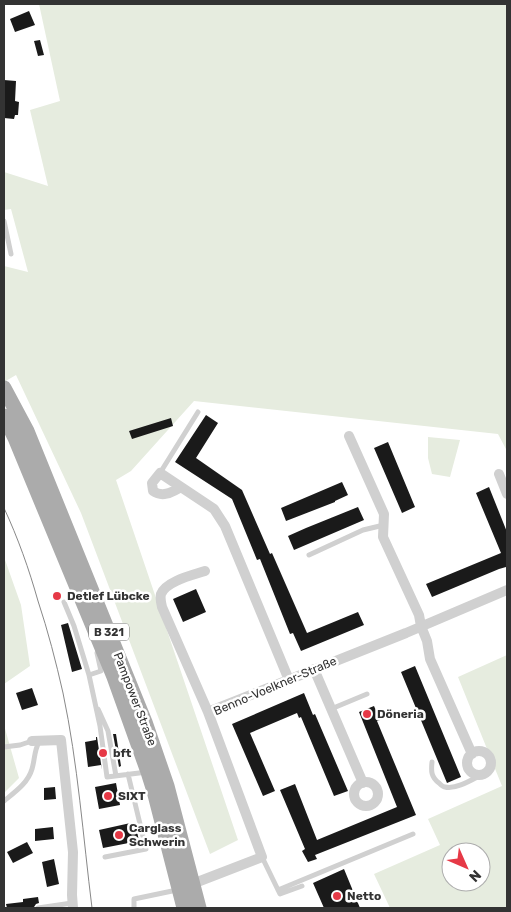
<svg xmlns="http://www.w3.org/2000/svg" width="511" height="912" font-family="Rubik,sans-serif">
<style>
.green{fill:#e6ecdf;fill-rule:evenodd}
.building{fill:#1a1a1a}
.lines{fill:none;stroke-linecap:round;stroke-linejoin:round}
.service{stroke:#d0d0d0;stroke-width:5}
.minor{stroke:#d0d0d0;stroke-width:10}
.primary{stroke:#ababab;stroke-width:15}
.tram{stroke:#888;stroke-width:1}
.poi-dot{fill:#e63946;stroke:#fff;stroke-width:2}
.labels{text-anchor:middle;stroke-width:5;stroke-linejoin:round;paint-order:stroke}
.shield{fill:#fff;stroke:#707070;stroke-width:1}
.shield-label{font-size:11px;font-weight:bold;fill:#333}
.poi-label{font-size:12px;font-weight:bold;fill:#333;stroke:#fff;text-anchor:start}
.street-label{font-size:12px;fill:#333;stroke:#fff}
</style>
<rect width="100%" height="100%" fill="#fff"/>
<path class="green" d="M39,4H507V451L498,434L194,401L131,471L116,480L238,840L210,854L81,513L16,375L4,382V266L28,272L11,209L4,210V172L48,186L30,110L60,101Z
M428,437L460,440L450,477L432,474L428,458Z
M4,557L21,605L30,666L4,684Z
M507,655V908H390L374,874L440,845L428,819L502,786L458,677ZM451,852H481V882H451Z
M4,725L19,778L4,793Z"/>
<path class="building" d="M29,11L35,25L15,32L10,19Z
M40,40L44,55L38,56L34,41Z
M4,80L16,81L15,101L19,102L18,115H15L14,119L4,118Z
M206,415L218,423L196,458L242,490L270,554L272,553L307,633L358,612L364,625L301,651L293,633L290,634L260,559L257,560L232,499L175,462Z
M171,418L173,426L132,439L129,431Z
M388,442L415,507L402,513L374,448Z
M342,482L348,495L335,501V502L286,521L281,508Z
M489,487L507,532V569L506,567L499,569L432,597L426,584L501,553L476,493Z
M358,507L364,520L294,550L288,536L306,528Z
M196,589L206,612L183,622L173,599Z
M68,623L82,669L72,672L61,625Z
M415,666L461,777L447,783L401,672Z
M32,688L38,705L22,710L16,693Z
M304,693L313,715L315,714L348,791L334,796L301,717L299,718L297,713L250,733L275,791L263,796L232,724Z
M374,706L380,720L377,721L416,815L315,855L317,859L308,862L302,851L305,849L280,790L295,784L317,840L397,807L359,712Z
M113,734H116L121,766L119,767Z
M96,737H97L102,770L101,765L88,767L85,742L96,740Z
M116,783L120,805L99,809L95,787Z
M55,787L56,799L44,800V788Z
M135,822L139,841L103,848L99,830Z
M53,827L54,839L35,841V829Z
M27,842L33,853L13,863L7,852Z
M54,859L59,884L47,887L42,862Z
M344,869L360,908H324L313,883Z
M38,897L39,903L36,904L34,907L7,908L6,904L23,902V899Z"/>
<g class="lines">
<path class="service" d="M4,221L11,254
M160,473L198,412
M309,555L363,530L384,525
M64,602L74,626L89,675
M97,653L101,671L89,675L100,726L107,777L147,772
M98,709L108,731L116,776
M331,709L367,694
M4,747L20,745L32,741
M432,762C431,771 431,777 439,783C440,784 443,787 445,787C456,790 473,779 483,774
M4,801C15,792 28,783 32,769C35,759 34,751 39,742
M105,857L146,849L128,774
M262,857L280,894L302,886
M278,890L413,834
M38,908L72,903
M134,908V899L177,890"/>
<path class="minor" d="M349,436L384,514L383,537L419,615L421,626L427,641L430,659L472,754
M499,474L507,494
M181,487L160,473L152,483L153,491C163,498 172,492 181,487L214,509L225,526L289,680
M314,669L363,783
M208,712L406,633L507,590
M32,741L61,740L73,852L72,895L73,908
M467 763a12 12 0 1 1 24 0a12 12 0 1 1-24 0Z
M354 794a12 12 0 1 1 24 0a12 12 0 1 1-24 0Z
M187,886L262,857L208,712L162,607C161,603 160,598 161,594C166,581 193,575 205,571"/>
<path class="primary" d="M4,388L27,431L145,722L167,786L199,908
M4,416L15,438L114,677L148,772L154,791L184,908"/>
<path class="tram" d="M4,508C18,538 29,569 38,601C48,631 56,662 63,693C78,764 83,836 92,908"/>
</g>
<g class="poi-dot">
<circle cx="57" cy="596" r="5"/>
<circle cx="367" cy="714" r="5"/>
<circle cx="103" cy="753" r="5"/>
<circle cx="108" cy="796" r="5"/>
<circle cx="119" cy="835" r="5"/>
<circle cx="337" cy="896" r="5"/>
</g>
<g class="labels">
<rect class="shield" x="89" y="623.5" width="40" height="17" rx="4"/>
<g class="shield-label">
<text x="109" y="636">B 321</text>
</g>
<g class="poi-label">
<text x="67" y="600">Detlef Lübcke</text>
<text x="377" y="718">Döneria</text>
<text x="113" y="757">bft</text>
<text x="118" y="800">SIXT</text>
<text x="129" y="832">Carglass<tspan x="129" dy="14">Schwerin</tspan></text>
<text x="347" y="900">Netto</text>
</g>
<g class="street-label">
<text transform="translate(275 686) rotate(-23)" y="4">Benno-Voelkner-Straße</text>
<text transform="translate(135 699) rotate(69)" y="4">Pampower Straße</text>
</g>
</g>
<rect width="511" height="912" fill="none" stroke="#333333" stroke-width="10"/>
<g transform="translate(466 867) rotate(135)"><circle r="24" fill="#ffffff" stroke="#adadad"/>
<path d="M0-4L9 19L0 12L-9 19Z" fill="#e63946"/>
<text y="-8" font-size="14" font-weight="bold" text-anchor="middle" fill="#333333">N</text>
</g>
</svg>
